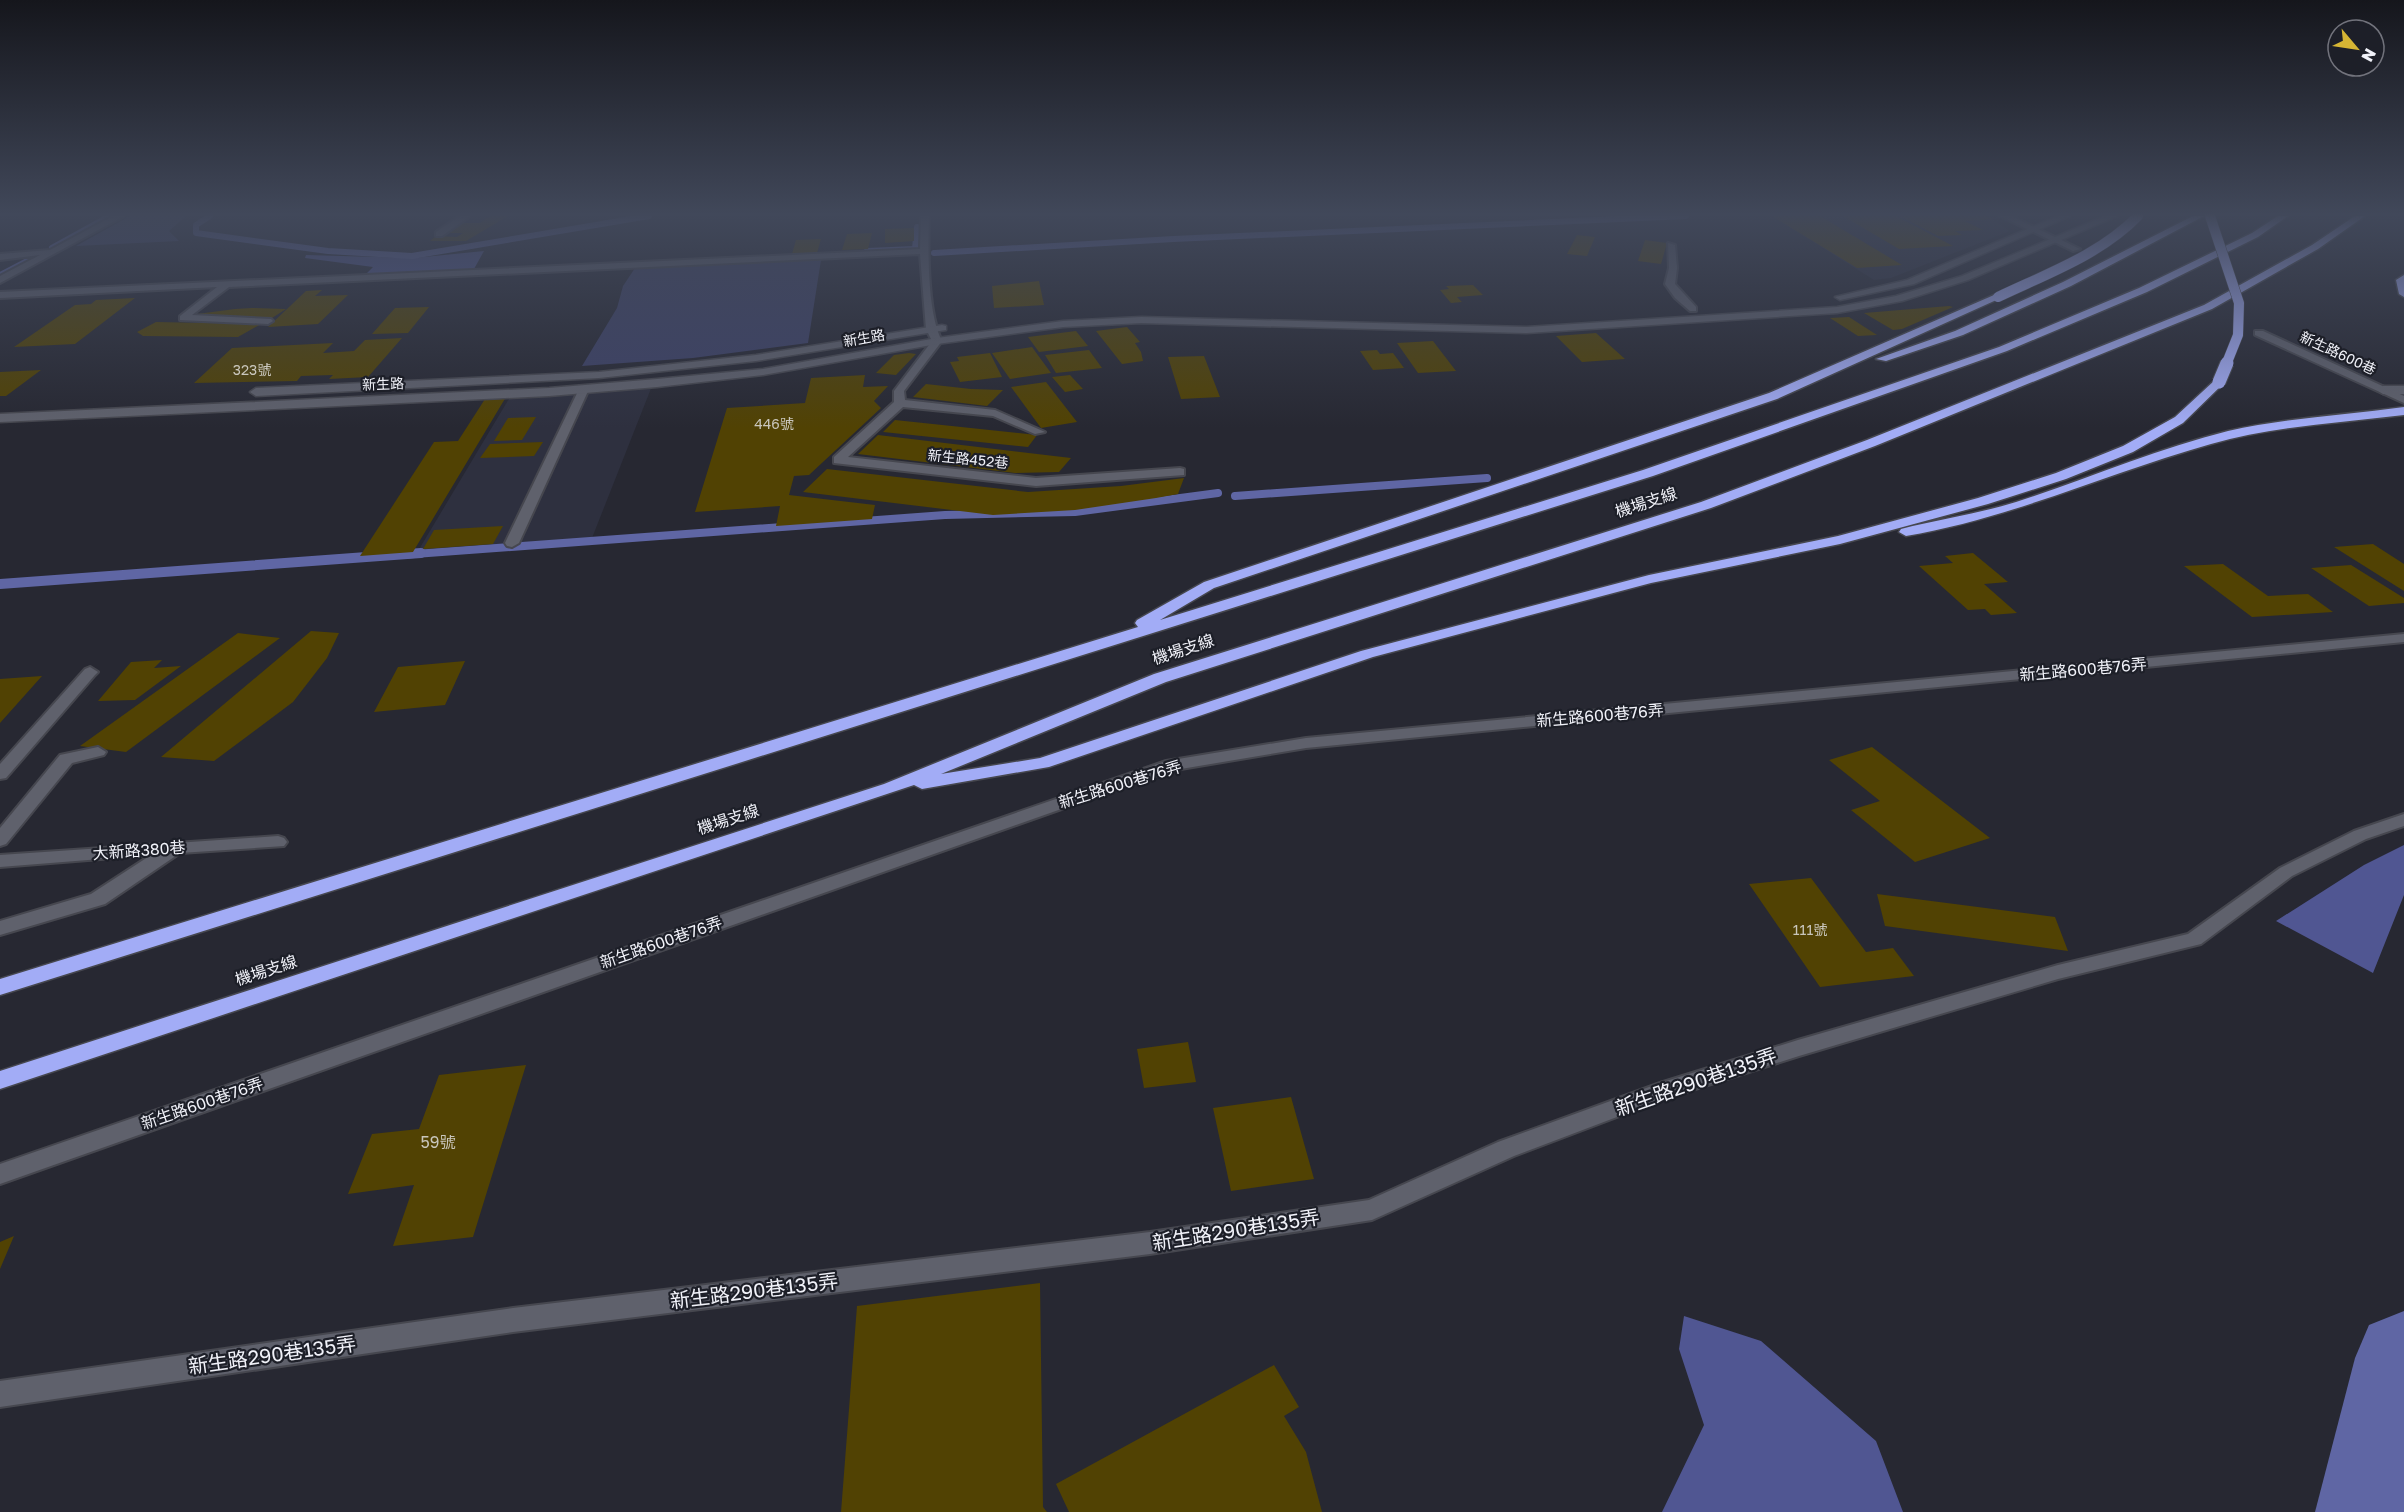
<svg xmlns="http://www.w3.org/2000/svg" width="2404" height="1512" font-family="'Golos Text','Noto Sans TC',sans-serif">
<style>
.built{fill:#2e303f}
.green{fill:#3d4166}
.forest{fill:#505692}
.lines{fill:none;stroke-linecap:round;stroke-linejoin:round}
.stream-far2{stroke:#5f66a4;stroke-width:6}
.stream-far1{stroke:#5f66a4;stroke-width:8}
.stream{stroke:#5f66a4;stroke-width:10}
.river{fill:#5f66a4;fill-rule:evenodd}
.building{fill:#514203}
.lane-casing{stroke:#46474f;stroke-width:4}
.street-casing{stroke:#46474f;stroke-width:3}
.secondary-casing{stroke:#46474f;stroke-width:3}
.highway-casing{stroke:#46474f;stroke-width:3}
.lane{fill:#5f616c;fill-rule:evenodd}
.street{fill:#5f616c;fill-rule:evenodd}
.secondary{fill:#5f616c;fill-rule:evenodd}
.highway{fill:#a2acf6;fill-rule:evenodd}
.highway-bridge-far1-casing{stroke:#46474f;stroke-width:11;stroke-linecap:butt}
.highway-bridge-casing{stroke:#46474f;stroke-width:15;stroke-linecap:butt}
.highway-bridge-far1{stroke:#a2acf6;stroke-width:10}
.highway-bridge{stroke:#a2acf6;stroke-width:13}
.labels{text-anchor:middle;stroke-width:4.5;stroke-linejoin:round;paint-order:stroke}
.far-street-label{font-size:14px;fill:#f1f2f9;stroke:#1d1f28}
.number-label{font-size:14px;fill:#c9c6bc}
.street-label{font-size:16px;fill:#f1f2f9;stroke:#1d1f28}
.near-number-label{font-size:16px;fill:#c9c6bc}
.near-street-label{font-size:20px;fill:#f1f2f9;stroke:#1d1f28}
</style>
<rect width="100%" height="100%" fill="#272832"/>
<path class="built" d="M1772,216H1987L2010,231L1891,278L1874,280Z
M652,386L592,538L418,551L510,397Z"/>
<path class="green" d="M130,216H186L169,231L179,241L76,246Z
M821,260L808,343L693,358L582,366L617,308L623,286L635,268Z"/>
<path class="forest" d="M484,251L474,269L366,274L373,267L305,258L306,255L414,258Z
M2404,845V895L2373,973L2276,921L2364,865Z
M1684,1316L1761,1341L1876,1441L1903,1512H1662L1704,1425L1679,1349Z"/>
<g class="lines">
<path class="stream-far2" d="M210,216L196,225V233L328,251L412,256L649,216
M52,248L110,216
M867,251L915,249L917,227
M934,253L1173,239L1686,216
M0,275L33,258"/>
<path class="stream-far1" d="M1235,496L1487,478
M401,555L945,515L1075,512L1218,493"/>
<path class="stream" d="M0,584L421,553"/>
<path class="river" d="M2404,1311V1512H2315L2355,1358L2369,1325Z"/>
</g>
<path class="building" d="M490,216H508L466,241H430L436,236L457,237L463,233H445L459,223H480Z
M1772,216H1820L1902,265L1857,268Z
M1843,216H1896L1953,246L1899,249Z
M1900,216H1987L1993,219L1965,221L1983,230L1955,231L1962,235L1938,236Z
M914,228V241L885,243V229Z
M872,233L868,249L842,250L847,234Z
M1577,235L1595,237L1587,256L1567,254Z
M821,239L817,253L792,254L796,240Z
M1645,240L1667,243L1661,264L1638,261Z
M1039,281L1044,305L994,308L992,286Z
M1473,285L1483,295L1457,297L1462,302L1451,303L1440,290L1449,289L1446,286Z
M322,290L315,296L348,295L318,324L268,327L306,291Z
M135,298L75,344L14,347L75,305L91,304L96,300Z
M1949,306L1953,307L1902,329L1893,330L1864,313Z
M429,307L408,333L372,334L395,308Z
M235,309L252,308L286,309L272,318L197,314Z
M1849,317L1877,335L1858,336L1830,318Z
M156,322L261,324L238,337L143,336L137,332Z
M1127,327L1140,342L1135,343L1141,352L1143,361L1122,364L1096,331Z
M1076,331L1088,346L1039,352L1028,337Z
M1596,333L1625,359L1582,362L1556,336Z
M402,338L368,377L329,379L333,375L301,376L297,381L194,383L232,348L333,343L323,353L354,351L365,340Z
M1433,341L1456,371L1418,373L1397,343Z
M1032,347L1051,373L1010,379L992,353Z
M1089,350L1102,368L1056,373L1045,355Z
M1377,350L1380,354L1393,353L1404,368L1373,370L1360,351Z
M909,353L916,354L896,375L876,373L894,355Z
M990,353L1002,377L960,382L950,362L959,361L957,357Z
M1204,356L1220,397L1181,399L1168,357Z
M41,370L6,396H0V372Z
M865,375L863,387L888,386L874,401L881,408L809,475L794,476L789,495L875,505L872,519L776,526L780,506L695,512L727,408L805,403L811,378Z
M1070,375L1083,389L1065,392L1052,377Z
M1046,382L1077,422L1041,428L1011,387Z
M926,384L971,389L1003,390L987,406L913,397Z
M506,397L413,552L360,556L434,442L458,441L485,399Z
M536,417L522,440L494,441L508,418Z
M895,420L1037,435L1028,447L883,432Z
M878,435L1071,458L1059,472L1015,473L858,454Z
M543,442L534,456L480,458L490,444Z
M827,469L1028,492L1121,486L1184,478L1178,494L1156,498L1075,510L993,515L803,492Z
M503,526L493,544L423,549L434,530Z
M2373,544L2404,564V591L2334,547Z
M1973,553L2008,582L1984,584L2017,613L1991,615L1985,609L1968,610L1919,566L1953,563L1945,556Z
M2223,564L2268,596L2308,594L2333,612L2252,617L2184,566Z
M2351,565L2404,598V603L2369,606L2311,568Z
M311,631L339,633L327,658L293,702L214,761L161,757Z
M238,633L280,638L126,752L80,746Z
M162,660L154,668L181,666L135,700L98,701L131,662Z
M465,661L445,705L374,712L398,667Z
M42,676L0,723V679Z
M1872,747L1990,838L1915,862L1851,810L1880,801L1829,760Z
M1811,878L1866,952L1893,948L1914,976L1820,987L1749,884Z
M1877,894L2055,917L2068,951L1885,926Z
M1188,1042L1196,1082L1144,1088L1137,1049Z
M526,1065L473,1237L393,1246L414,1185L348,1194L372,1134L419,1129L439,1075Z
M1291,1097L1314,1179L1231,1191L1213,1108Z
M14,1236L0,1269V1242Z
M1040,1283L1043,1507L1047,1512H841L857,1306Z
M1274,1365L1299,1407L1284,1416L1306,1452L1322,1512H1069L1056,1484Z"/>
<g class="lines">
<g class="lane-casing">
<path id="lane" d="M113,216H124L0,283V276L40,255L0,260V254L50,250Z
M460,216H470L442,236H436V232Z
M921,216H929C928,250 927,312 942,341L904,391L905,400L995,410L1045,432L1035,434L993,416L903,407L848,457L1036,478L1180,468L1184,469V475L1036,486L834,463V457L894,402V391L932,341L926,329L920,254L229,287L192,315L271,319L273,321L268,324L180,320V316L217,287L0,298V292L920,249Z
M2000,216H2011L2080,249L2073,251Z
M1668,243L1675,245L1677,268L1675,284L1696,307V311H1690L1675,298L1665,284L1669,268Z
M2255,331H2263L2404,396V403L2255,335Z
M580,387L589,389L519,543L512,547L507,546L505,543Z
M2404,634V642L1306,748L1169,771L0,1184V1164L1166,761L1306,738Z
M90,667L98,672L95,675L6,778L0,779V764L85,669Z
M98,747L106,752L104,755L72,763L6,844L0,846V828L60,755Z
M2404,814V826L2366,839L2292,876L2201,944L2058,979L1799,1056L1667,1098L1514,1156L1372,1220L1150,1254L513,1332L0,1407V1381L513,1308L1150,1232L1369,1200L1498,1142L1660,1083L1798,1040L2058,965L2188,934L2280,868L2354,831Z
M278,836L284,838L287,842L284,846L180,853L105,904L0,935V921L91,894L151,855L0,867V855Z"/>
</g>
<g class="street-casing">
<path id="street" d="M2404,386V394H2383L2377,390L2383,386Z"/>
</g>
<g class="secondary-casing">
<path id="secondary" d="M2058,216H2070L1914,284L1840,300L1835,297L1907,280Z
M2105,216H2117L1968,280L1902,301L1837,313L1527,333L1141,323L1063,327L937,344L763,375L657,387L549,396L0,422V414L549,388L657,379L763,369L937,338L1063,321L1141,317L1527,327L1837,307L1896,296L1962,276Z
M942,325L946,326V330L756,361L599,378L256,396L250,392L256,388L599,372L756,355Z"/>
</g>
<g class="highway-casing">
<path id="highway" d="M2193,216H2204L2071,286L1963,335L1886,361L1876,359L1955,331L2063,282Z
M2278,216H2288L2258,237L2147,292L2007,351L1653,476L0,995V979L1138,627L1135,623L1137,620L1204,582L1769,393L1994,295L2003,297L1777,399L1214,588L1160,620L1643,470L1999,347L2139,288L2252,233Z
M2355,216H2365L2318,249L2212,309L1875,446L1711,508L1166,682L941,774L1040,758L1361,651L1649,575L1838,536L1978,498L2056,473L2123,446L2175,417L2215,380L2225,382L2183,423L2133,452L2066,479L1988,504L1840,544L1651,583L1373,657L1049,767L922,789L914,785L0,1089V1071L884,784L1154,674L1701,502L1867,440L2204,305L2312,245Z
M2404,275V297L2399,294L2396,280Z
M2404,407V415C2340,423 2273,426 2211,444C2108,473 2012,518 1906,536L1899,532L1901,529C1939,519 1978,514 2016,502C2087,479 2156,449 2228,431C2286,418 2345,415 2404,407Z"/>
</g>
<use href="#lane" class="lane"/>
<use href="#street" class="street"/>
<use href="#secondary" class="secondary"/>
<use href="#highway" class="highway"/>
<g class="highway-bridge-far1-casing">
<path id="highway-bridge-far1" d="M2210,216L2239,303L2238,335L2226,365
M1998,297C2046,274 2100,255 2138,216"/>
</g>
<g class="highway-bridge-casing">
<path id="highway-bridge" d="M2219,382L2227,363"/>
</g>
<use href="#highway-bridge-far1" class="highway-bridge-far1"/>
<use href="#highway-bridge" class="highway-bridge"/>
</g>
<linearGradient id="sky" x2="0" y2="1"><stop stop-color="#15161c"/><stop offset="0.5" stop-color="#41485a"/><stop offset="1" stop-color="#41485a" stop-opacity="0"/></linearGradient>
<rect width="2404" height="428" fill="url(#sky)"/>
<g class="labels">
<g class="far-street-label">
<text transform="translate(864 338) rotate(-10)" y="5">新生路</text>
<text transform="translate(2338 353) rotate(25)" y="5">新生路600巷</text>
<text transform="translate(383 384) rotate(-2)" y="5">新生路</text>
<text transform="translate(968 459) rotate(6)" y="5">新生路452巷</text>
</g>
<g class="number-label">
<text x="252" y="375">323號</text>
<text x="774" y="429">446號</text>
<text x="1810" y="935">111號</text>
</g>
<g class="street-label">
<text transform="translate(1646 502) rotate(-18)" y="6">機場支線</text>
<text transform="translate(1183 649) rotate(-18)" y="6">機場支線</text>
<text transform="translate(2083 669) rotate(-5)" y="6">新生路600巷76弄</text>
<text transform="translate(1600 715) rotate(-5)" y="6">新生路600巷76弄</text>
<text transform="translate(1120 784) rotate(-17)" y="6">新生路600巷76弄</text>
<text transform="translate(728 819) rotate(-18)" y="6">機場支線</text>
<text transform="translate(139 850) rotate(-4)" y="6">大新路380巷</text>
<text transform="translate(661 942) rotate(-19)" y="6">新生路600巷76弄</text>
<text transform="translate(266 970) rotate(-18)" y="6">機場支線</text>
<text transform="translate(202 1103) rotate(-19)" y="6">新生路600巷76弄</text>
</g>
<g class="near-number-label">
<text x="438" y="1148">59號</text>
</g>
<g class="near-street-label">
<text transform="translate(1696 1082) rotate(-19)" y="7">新生路290巷135弄</text>
<text transform="translate(1236 1230) rotate(-9)" y="7">新生路290巷135弄</text>
<text transform="translate(754 1291) rotate(-7)" y="7">新生路290巷135弄</text>
<text transform="translate(272 1355) rotate(-8)" y="7">新生路290巷135弄</text>
</g>
</g>
<g transform="translate(2356 48) rotate(119)"><circle r="28" fill="#1d1f28" stroke="#72737c" stroke-width="1.5"/>
<path d="M0-4.5L10 22L0 15L-10 22Z" fill="#d6b534"/>
<text y="-9" font-size="16" font-weight="bold" text-anchor="middle" fill="#f1f2f9">N</text>
</g>
</svg>
